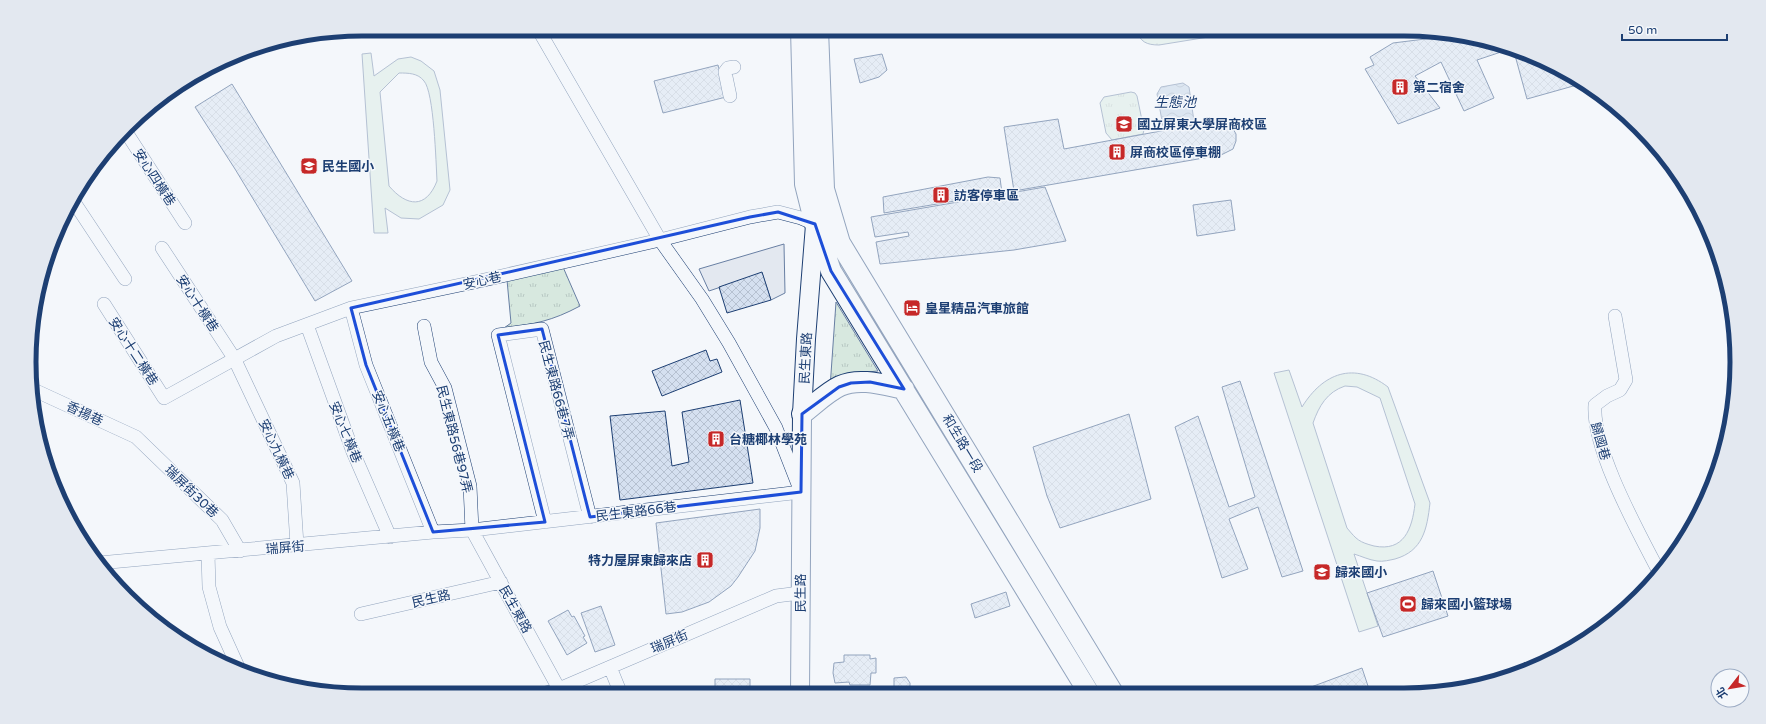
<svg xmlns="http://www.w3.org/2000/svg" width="1766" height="724" font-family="'Varela Round','Noto Sans TC',sans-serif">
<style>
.grass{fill:url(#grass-tufts);stroke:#687fa3}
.pitch{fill:#d7e8df;stroke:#687fa3;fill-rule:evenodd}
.parking{fill:#e3e8f0;stroke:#687fa3}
.water{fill:url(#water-waves);stroke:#687fa3}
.building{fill:url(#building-cross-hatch);stroke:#1d3f73}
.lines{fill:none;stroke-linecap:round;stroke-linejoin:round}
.street-casing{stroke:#1d3f73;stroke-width:14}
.secondary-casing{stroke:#1d3f73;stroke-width:20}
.primary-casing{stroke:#1d3f73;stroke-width:22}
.street{stroke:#f4f7fb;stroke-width:13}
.secondary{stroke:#f4f7fb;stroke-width:18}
.primary{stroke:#f4f7fb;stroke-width:20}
.marked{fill:none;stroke:#1d4ed8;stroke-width:3;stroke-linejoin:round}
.labels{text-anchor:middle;stroke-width:3;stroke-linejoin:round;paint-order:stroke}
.poi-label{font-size:13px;font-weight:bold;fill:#1d3f73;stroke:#f4f7fb;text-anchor:start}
.street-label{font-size:13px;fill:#1d3f73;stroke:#f4f7fb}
.water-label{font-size:14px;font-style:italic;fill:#1d3f73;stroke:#f4f7fb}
.rim{fill:none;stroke:#1d3f73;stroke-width:5}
</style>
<defs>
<pattern id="grass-tufts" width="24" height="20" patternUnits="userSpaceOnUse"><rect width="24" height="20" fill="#d7e8df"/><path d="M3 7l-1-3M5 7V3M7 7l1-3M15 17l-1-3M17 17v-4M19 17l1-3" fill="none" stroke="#b8c8c3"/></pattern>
<pattern id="water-waves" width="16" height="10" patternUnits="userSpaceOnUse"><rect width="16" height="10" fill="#bed0e5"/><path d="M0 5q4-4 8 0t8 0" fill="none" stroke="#9aaabe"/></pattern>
<pattern id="building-cross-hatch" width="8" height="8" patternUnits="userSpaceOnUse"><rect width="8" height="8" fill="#d5e0f0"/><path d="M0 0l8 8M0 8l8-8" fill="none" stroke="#b6c1d1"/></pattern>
</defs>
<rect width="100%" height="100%" fill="#f4f7fb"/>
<path class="grass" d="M1137,29H1258L1159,45C1147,45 1139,42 1137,29Z
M1131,92L1135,93L1137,96L1144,130L1143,134L1112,140L1106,133L1100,103L1104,97Z
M563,267L580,306C552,321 535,324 504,328L511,323L507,280Z
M836,302L878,371L856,373L830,388Z"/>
<path class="pitch" d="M371,53L374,76L398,59L411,57L421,61L434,71L440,90L450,190L443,205L419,219L401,218L385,208L388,233H374L362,54ZM399,73C408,73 418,73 424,81C434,92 436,163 437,181C426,209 407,207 389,186L380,92Z
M1289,370L1302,407C1323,373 1354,361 1388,387L1430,503C1427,529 1423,551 1395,559C1390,560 1383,562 1377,561C1369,560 1361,556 1354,554L1378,626L1359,632L1274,373ZM1345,386L1357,387L1380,398L1415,504C1412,529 1404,552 1374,546C1359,542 1357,540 1347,528L1313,423C1319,406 1327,392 1345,386Z"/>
<path class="parking" d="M784,244L785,293L771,300L762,273L709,291L699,269Z"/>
<path class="water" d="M1183,83L1189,87L1194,121C1191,131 1170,134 1163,126L1157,94L1161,87Z"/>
<path class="building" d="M1449,36L1513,48L1477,60L1494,98L1464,111L1441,62L1415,76L1440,108L1398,124L1365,69L1374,65L1370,57L1393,43Z
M1513,48L1570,74L1584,83L1527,99Z
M882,54L887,70L879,77L860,83L854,59Z
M718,65L726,97L663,113L654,81Z
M232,84L352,281L315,301L235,169L195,107Z
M1058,119L1064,149L1220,120L1232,127L1236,134V141L1233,149L1221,155L1014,191L1004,127Z
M988,177L1000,178L1002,193L884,213L883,197Z
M1045,187L1066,241L1014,250L880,264L876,242L909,236L908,232L875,237L871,217Z
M1231,200L1235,230L1197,236L1193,205Z
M762,272L771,300L727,313L719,287Z
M706,350L710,361L717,359L722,372L662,396L652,371Z
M1240,381L1303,571L1282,577L1258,507L1229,519L1248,569L1222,578L1175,427L1198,416L1229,507L1255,497L1222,387Z
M740,400L753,483L620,500L610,416L665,411L672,466L689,462L682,412Z
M1129,414L1151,499L1060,528L1047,496L1033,447Z
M760,509V528L755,551L738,577L731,586L709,602L682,612L666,614L656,523Z
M1433,571L1448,616L1383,637L1367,593Z
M1006,592L1010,606L975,618L971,604Z
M601,606L615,645L595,652L581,613Z
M568,610L572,617L574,616L585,636L583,637L587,643L567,655L548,621Z
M844,655H870V659L876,658V673H871L870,685H850L849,682L835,683L833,673L834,663L844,662Z
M1362,668L1369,689L1360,692L1295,693Z
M906,677L910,683V691L914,690V694H894V678Z
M715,679H750V687L757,688V694H715Z"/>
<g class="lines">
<g class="street-casing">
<path id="street" d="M730,96L725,72L728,68L734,67
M126,132L185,223
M72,199L125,279
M162,248L234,358L293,483L297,545
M104,304L164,398L276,336L351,308L484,280L660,240L750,217L778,212L801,218L815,224
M351,308L366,365L433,532
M1615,316L1626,380L1620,390L1607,396L1595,405C1592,449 1638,531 1659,572
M307,325L353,452L390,537
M424,326L431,362L445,388L470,486L472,530L559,689
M34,390L136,437L222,520L240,551
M545,522L498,335L542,329L590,517
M208,554L209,587L220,627L239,669
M99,563L433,532L472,530L801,492L776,428L729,343L702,299L660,240L538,29
M361,614L501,582
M610,667L621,694
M539,695L559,689L776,596L800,593"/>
</g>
<g class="secondary-casing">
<path id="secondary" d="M800,694L802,414L806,339L815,225"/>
</g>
<g class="primary-casing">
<path id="primary" d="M801,29L805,184L815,224L831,271L1089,693
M818,29L824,189L840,243L1113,693
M802,414C814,405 827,392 840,386C860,377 884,385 904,389"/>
</g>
<use href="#street" class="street"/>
<use href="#secondary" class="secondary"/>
<use href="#primary" class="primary"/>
</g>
<path d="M0 0H1766V724H0ZM778,212L815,224L831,271L904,389L870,382L851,383L839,387L802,414L801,492L590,517L542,329L498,335L545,522L433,532L366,365L351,308L750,217Z" fill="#f4f7fb" fill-opacity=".55" fill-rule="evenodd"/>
<path class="marked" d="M778,212L815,224L831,271L904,389L870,382L851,383L839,387L802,414L801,492L590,517L542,329L498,335L545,522L433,532L366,365L351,308L750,217Z"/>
<defs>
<g id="building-square" transform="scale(0.9)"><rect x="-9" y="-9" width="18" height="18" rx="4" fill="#c62828" stroke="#f4f7fb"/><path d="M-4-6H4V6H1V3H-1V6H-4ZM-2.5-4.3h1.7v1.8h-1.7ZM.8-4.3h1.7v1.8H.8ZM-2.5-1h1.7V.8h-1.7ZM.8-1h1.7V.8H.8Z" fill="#fff"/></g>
<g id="university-square" transform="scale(0.9)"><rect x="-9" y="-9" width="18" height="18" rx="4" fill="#c62828" stroke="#f4f7fb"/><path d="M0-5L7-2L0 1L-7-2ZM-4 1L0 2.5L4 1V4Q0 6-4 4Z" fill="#fff"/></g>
<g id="school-square" transform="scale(0.9)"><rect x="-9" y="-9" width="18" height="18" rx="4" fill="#c62828" stroke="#f4f7fb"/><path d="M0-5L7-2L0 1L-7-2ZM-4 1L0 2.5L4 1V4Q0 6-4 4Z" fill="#fff"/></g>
<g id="hotel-square" transform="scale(0.9)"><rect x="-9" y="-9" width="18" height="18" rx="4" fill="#c62828" stroke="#f4f7fb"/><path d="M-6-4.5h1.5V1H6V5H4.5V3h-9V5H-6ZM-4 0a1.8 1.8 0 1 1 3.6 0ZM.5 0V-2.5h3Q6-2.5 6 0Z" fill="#fff"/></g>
<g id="stadium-square" transform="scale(0.9)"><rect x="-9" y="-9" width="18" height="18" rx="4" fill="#c62828" stroke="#f4f7fb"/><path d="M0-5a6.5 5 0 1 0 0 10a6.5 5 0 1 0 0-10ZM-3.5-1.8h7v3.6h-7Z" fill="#fff"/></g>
</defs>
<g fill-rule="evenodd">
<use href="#building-square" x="1400" y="87"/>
<use href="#university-square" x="1124" y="124"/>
<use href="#building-square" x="1117" y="152"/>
<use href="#school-square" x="309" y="166"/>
<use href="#building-square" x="941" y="195"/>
<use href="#hotel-square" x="912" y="308"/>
<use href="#building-square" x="716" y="439"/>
<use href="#building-square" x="705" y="560"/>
<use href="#school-square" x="1322" y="572"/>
<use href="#stadium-square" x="1408" y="604"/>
</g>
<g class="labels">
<g class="poi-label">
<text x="1413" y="92">第二宿舍</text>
<text x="1137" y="129">國立屏東大學屏商校區</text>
<text x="1130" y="157">屏商校區停車棚</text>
<text x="322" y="171">民生國小</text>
<text x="954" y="200">訪客停車區</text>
<text x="925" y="313">皇星精品汽車旅館</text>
<text x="729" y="444">台糖椰林學苑</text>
<text x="692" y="565" text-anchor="end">特力屋屏東歸來店</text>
<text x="1335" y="577">歸來國小</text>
<text x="1421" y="609">歸來國小籃球場</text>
</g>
<g class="street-label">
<text transform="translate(155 177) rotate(57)" y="5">安心四橫巷</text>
<text transform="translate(482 280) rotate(-13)" y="5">安心巷</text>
<text transform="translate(198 303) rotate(57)" y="5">安心十橫巷</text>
<text transform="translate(134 351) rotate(57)" y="5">安心十二橫巷</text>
<text transform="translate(805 358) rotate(-87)" y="5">民生東路</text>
<text transform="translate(557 390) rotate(75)" y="5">民生東路66巷7弄</text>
<text transform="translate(85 413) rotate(25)" y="5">香揚巷</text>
<text transform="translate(389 421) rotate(68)" y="5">安心五橫巷</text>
<text transform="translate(346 432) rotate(68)" y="5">安心七橫巷</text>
<text transform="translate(455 439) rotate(76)" y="5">民生東路56巷97弄</text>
<text transform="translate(1601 441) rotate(74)" y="5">歸國巷</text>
<text transform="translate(963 443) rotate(59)" y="5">和生路一段</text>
<text transform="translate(277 449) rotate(65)" y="5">安心九橫巷</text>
<text transform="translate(192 491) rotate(44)" y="5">瑞屏街30巷</text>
<text transform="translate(636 511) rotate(-7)" y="5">民生東路66巷</text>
<text transform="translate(285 547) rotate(-5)" y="5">瑞屏街</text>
<text transform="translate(800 593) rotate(-90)" y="5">民生路</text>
<text transform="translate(431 598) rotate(-13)" y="5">民生路</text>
<text transform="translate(516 609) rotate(61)" y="5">民生東路</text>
<text transform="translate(669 641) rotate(-23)" y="5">瑞屏街</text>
</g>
<g class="water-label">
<text x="1175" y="107">生態池</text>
</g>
</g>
<path d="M0 0H1766V724H0ZM362 36H1404A326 326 0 0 1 1730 362V362A326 326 0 0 1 1404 688H362A326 326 0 0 1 36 362V362A326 326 0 0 1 362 36Z" fill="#e3e8f0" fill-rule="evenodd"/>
<path class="rim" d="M362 36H1404A326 326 0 0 1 1730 362V362A326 326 0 0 1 1404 688H362A326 326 0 0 1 36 362V362A326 326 0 0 1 362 36Z"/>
<g transform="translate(1730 688) rotate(239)"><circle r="19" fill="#f4f7fb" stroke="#9eadc5"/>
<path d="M0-3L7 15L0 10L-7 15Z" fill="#c62828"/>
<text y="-6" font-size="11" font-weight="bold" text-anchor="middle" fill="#1d3f73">北</text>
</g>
<path d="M1622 34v6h105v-6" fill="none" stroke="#1d3f73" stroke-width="2"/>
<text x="1628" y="34" font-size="12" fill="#1d3f73" stroke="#f4f7fb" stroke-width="3" paint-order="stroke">50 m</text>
</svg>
